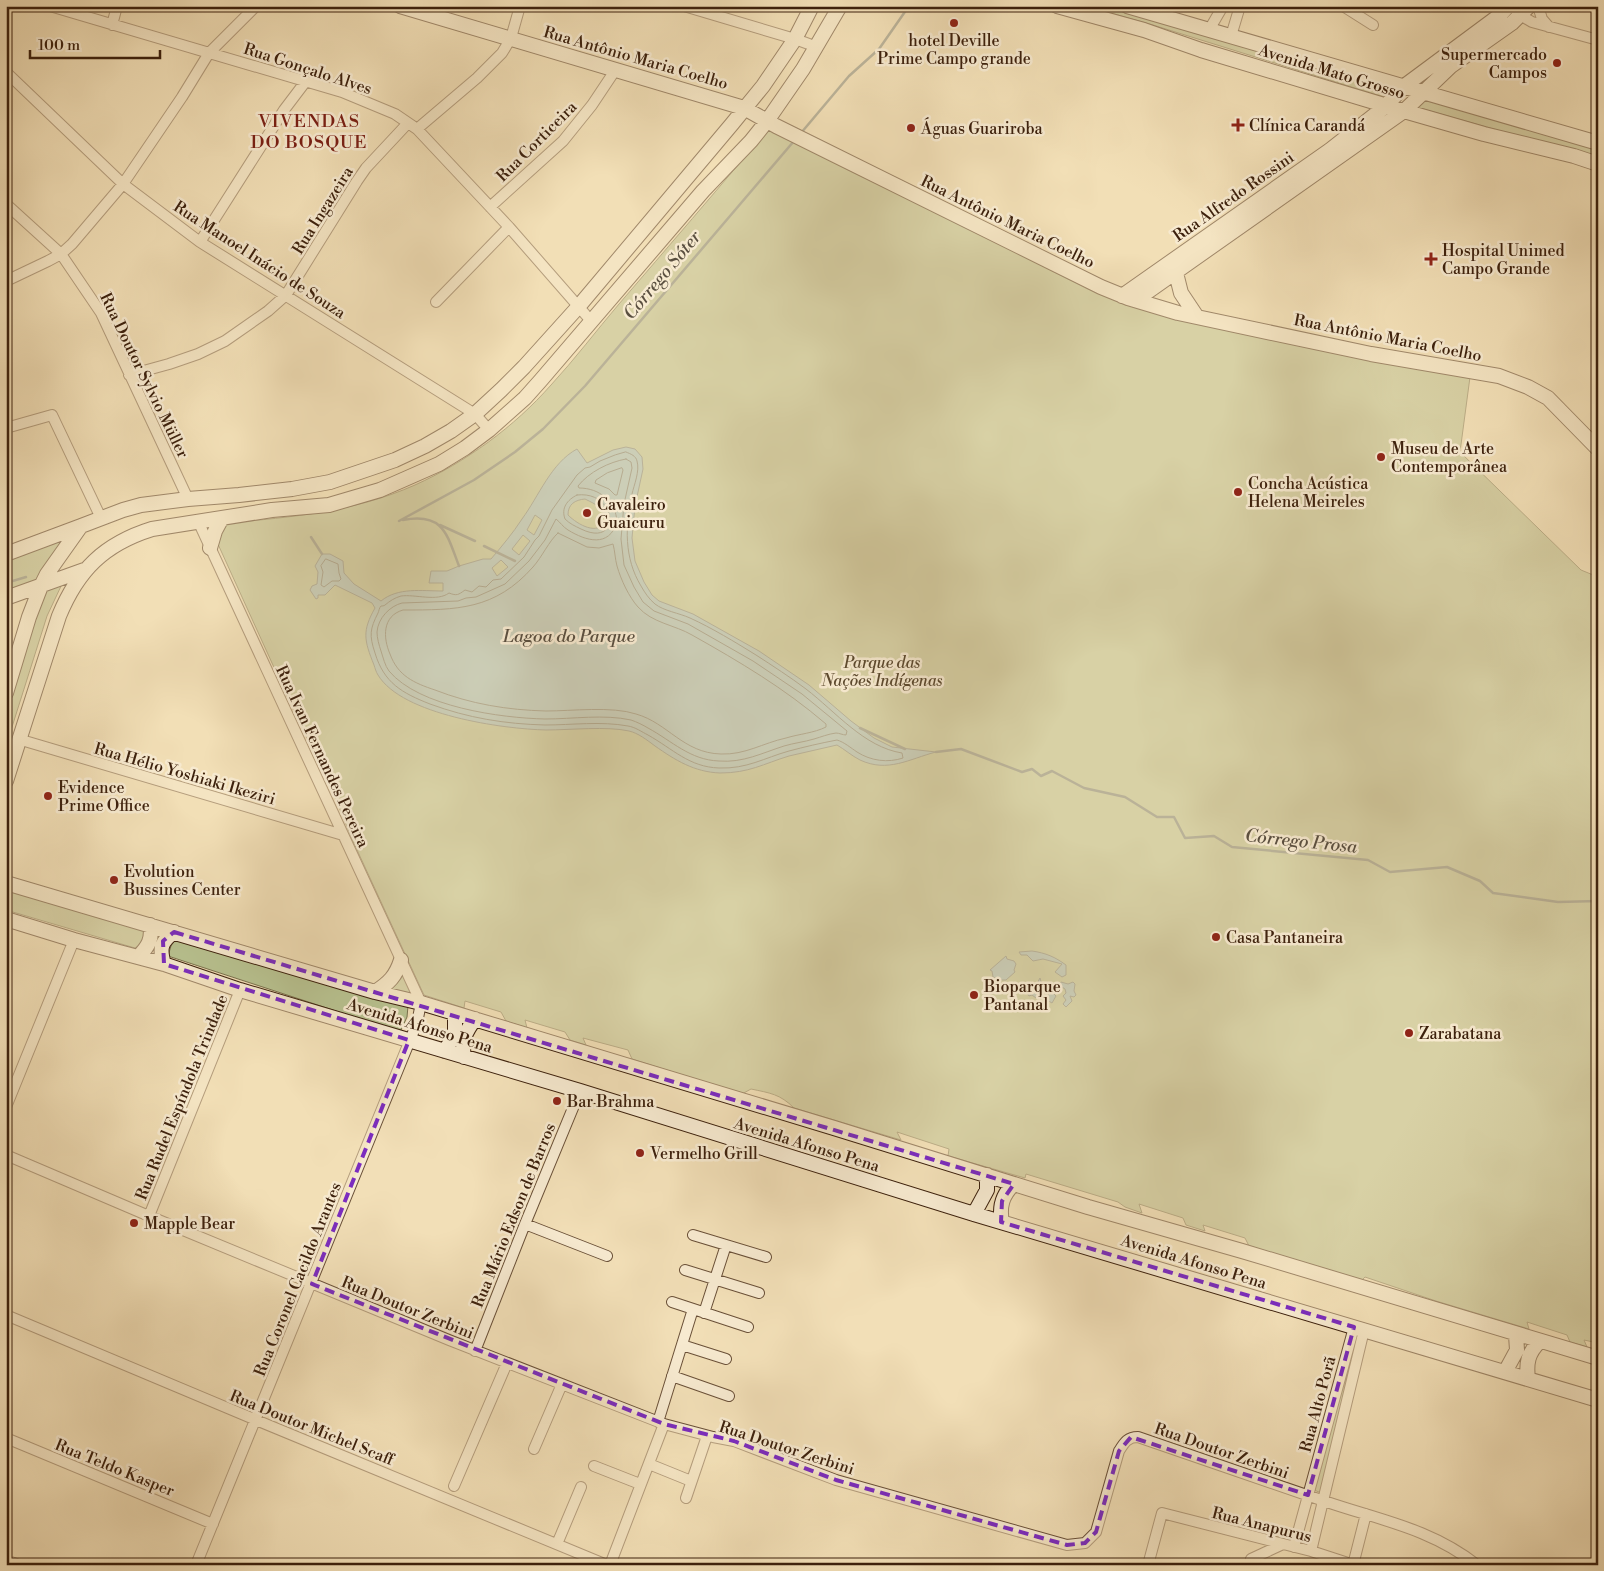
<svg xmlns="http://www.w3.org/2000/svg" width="1604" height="1571" font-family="'Libre Bodoni',serif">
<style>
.green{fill:#b8c290;stroke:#7a724e}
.water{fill:#9ebab8;stroke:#777d74;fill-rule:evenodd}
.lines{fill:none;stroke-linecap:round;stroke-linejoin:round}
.shore{stroke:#6e6e62;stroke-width:1}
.stream{stroke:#777d74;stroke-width:2.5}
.street-casing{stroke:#6a5038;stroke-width:12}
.secondary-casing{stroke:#3d210d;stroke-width:16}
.street{stroke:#f7ead0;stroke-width:10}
.secondary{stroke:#f7ead0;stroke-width:14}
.marked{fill:none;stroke:#7b2cbf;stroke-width:4;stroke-dasharray:10 6;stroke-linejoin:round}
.poi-dot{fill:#8f2418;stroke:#f7ead0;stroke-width:2}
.labels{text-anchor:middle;stroke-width:5;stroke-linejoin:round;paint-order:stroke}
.poi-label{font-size:16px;fill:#3d210d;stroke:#f7ead0;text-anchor:start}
.street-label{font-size:16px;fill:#3d210d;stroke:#f7ead0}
.park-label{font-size:16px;font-style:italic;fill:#5c492e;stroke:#f7ead0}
.neighbourhood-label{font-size:18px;letter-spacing:1px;fill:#7a1f14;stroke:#f7ead0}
.water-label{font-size:18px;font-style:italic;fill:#5a4f40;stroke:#f7ead0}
</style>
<rect width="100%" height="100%" fill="#f2dfb7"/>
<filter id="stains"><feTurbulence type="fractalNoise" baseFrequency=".004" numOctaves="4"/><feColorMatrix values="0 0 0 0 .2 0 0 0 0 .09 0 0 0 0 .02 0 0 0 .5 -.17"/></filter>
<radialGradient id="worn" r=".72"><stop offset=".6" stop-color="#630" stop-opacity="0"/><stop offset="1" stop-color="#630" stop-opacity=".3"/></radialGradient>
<path class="green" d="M1086,6H1119L1396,90L1390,99L1153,25Z
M1424,96L1598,147V159L1413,106Z
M771,130L1092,288L1470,377L1460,452L1581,570L1598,577V1343L1584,1340L1587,1347L1570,1342L1567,1335L1527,1322L1529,1329L1436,1301L1365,1277L1362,1280L1249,1246L1245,1238L1203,1225L1205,1231L1186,1225L1183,1218L1139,1204L1142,1213L1125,1207L1118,1202L1026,1174L1025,1178L948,1156L949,1149L897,1132L901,1140L794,1108C780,1094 770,1093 751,1089L742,1094L632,1059L628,1050L583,1038L586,1045L570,1040L565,1032L525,1020L527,1028L506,1021L501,1012L465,1001L464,1008L424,995L352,839L332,790L292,707L217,542V534L227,523C293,517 354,512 415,485C466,462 514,427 551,385C575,359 596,331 619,304C668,247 717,190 766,132Z
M69,536L34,583L6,591V559Z
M62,584L47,616L6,746V708L44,589Z
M6,884L144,926C146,937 145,942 135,948L6,910Z
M177,937L408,1006L407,1017L401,1030H394L168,956L171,946Z
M400,968L414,997L383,989Z
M1355,1330L1362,1332L1324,1494L1314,1490Z"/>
<path class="water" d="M626,447L635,449L642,457L643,469L635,506L632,538L635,561L644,582L652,595L659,601L693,614L759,651L809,685L851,721L874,738L892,747L936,752C909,759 888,773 860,760C852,756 844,749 837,745C821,749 805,752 789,756C763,764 749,773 720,773C694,772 675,760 655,746C647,740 638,733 629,731C607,726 570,730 546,730C503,729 402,715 378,675C376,672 375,668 374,665C364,640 362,631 375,608L372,603L335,585L325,595H318V598L316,599L310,590L312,586L317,584L318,572L315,566L322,554H330L343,561L344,573L354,584L381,601C398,587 422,591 443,591V583H429L431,571H447L459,566L483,559H491C502,546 513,533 522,519C539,496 551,463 577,449L587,463L613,450ZM585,499C597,505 603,507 606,521C598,536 578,525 568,515C568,504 575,500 585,499ZM535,515L542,520L534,535L527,530ZM523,535L530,541L519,555L512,549ZM501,560L508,567L497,576L492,568Z
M1032,951C1046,953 1055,957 1066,965V975L1062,977L1055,972L1062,964L1043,959L1033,961L1027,955H1021L1019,952Z
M1006,956L1007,959L1014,961L1016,964L1014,970L1015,972L1006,980H999L993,977L992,971L990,970Z
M1040,978L1042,985L1035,990L1039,996L1036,998L1032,995L1029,996L1025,990L1027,987H1035Z
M1050,982L1055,986L1052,992L1056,996L1052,1003L1047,1000L1049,992L1045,986Z
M1061,982L1068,984L1073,982L1075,984L1074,991L1076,995L1074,997L1070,996L1072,1001L1066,1007L1063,1004L1066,1000L1063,996L1066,993L1065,989L1059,985Z"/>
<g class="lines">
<path class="shore" d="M626,452C631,454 636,456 637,461C640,471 634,485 632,494C625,526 624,558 641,586C645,593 649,599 655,604C664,611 679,613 690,618C712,628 735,642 756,655C773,666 790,677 806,689C836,712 864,747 902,753L903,758C888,763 871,761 857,752C851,748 844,742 837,740C821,743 804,747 789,751C764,758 747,769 719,768C689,767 673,749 648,735C642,732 635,727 628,726C601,721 572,725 545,725C505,724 468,718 430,704C402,693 384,683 375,653C369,635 370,629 378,613C379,611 379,608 381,606C382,606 384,606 385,605C390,601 394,598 401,596C415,594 437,602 449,593C457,596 458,595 465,590L472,592L479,586L486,587L493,580L501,579L524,557L535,540L539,536L552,510L577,475L585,468L590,467L600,461L615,455Z
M626,459L631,462L632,468L624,504L621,539L624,565L634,587L643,602L654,611L688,624L753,661L802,694L847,731L846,735C843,735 839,733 836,733C828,734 821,737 814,739C804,742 794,743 784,746C762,753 743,763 719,761C690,760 672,741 648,728C643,725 637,722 631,720C604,714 573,719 545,719C501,718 419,707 389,671C385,666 383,657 381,651C379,645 377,638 377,632C378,618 390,606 402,603L458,601L466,598L476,597L505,584L529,561L545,540L556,519C560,522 563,527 568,530C586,541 609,548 617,522C616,502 600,488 579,488L578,486C589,472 609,462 626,459Z
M622,468L623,470L617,495H615L609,489L595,483L596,480L607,473Z
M577,495C618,490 622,549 581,529C575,526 570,524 565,519C561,508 567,500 577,495Z
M558,533L587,547L599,548L613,544C615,551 615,559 617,566C621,580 629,597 638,607C652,623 675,625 692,635C740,662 784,688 826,724V727C814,733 799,734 786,738C763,743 745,755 721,754C683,753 668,723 636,714C612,706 572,711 546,711C507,710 471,704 435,690C414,683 398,676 390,654C383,638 382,616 403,610C457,610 495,610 533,567C542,557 549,541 558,533Z
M326,559L338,564L339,573L341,579L339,581H332L324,587L321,585L323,572L321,566Z"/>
<path class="stream" d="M801,133L849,76L879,49L909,6
M403,520C444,512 447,535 459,566
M399,521L474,480L515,452L543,429L585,386L794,141
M440,525L475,541
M311,537L322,554
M484,546L515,561
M6,583L26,577
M860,728L905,749
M936,752L961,749L1022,772L1032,769L1041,776L1052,771L1084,788L1125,797L1157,817H1174L1185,838L1214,836L1232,847L1368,860L1390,872L1447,867L1480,881L1493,893L1558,902L1598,901"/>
<g class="street-casing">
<path id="street" d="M50,6L342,92L395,114L417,129L509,227L592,322
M684,6L795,39L817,47
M1343,6L1373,25
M1512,6L1520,15L1532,22L1598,40
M1538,6L1542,19L1549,27
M112,25L117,6
M1209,30L1223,6
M1231,36L1240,6
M6,72L123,184L200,242L475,414L489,430
M417,129L477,78L502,53L511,38L520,6
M6,204L61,254L101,313L188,499
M490,207L563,141L592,105L616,69
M200,242L284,110L306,81
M6,281L48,261L61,254L72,244L123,184L182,97L209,53L256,6
M436,302L509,227
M129,375L169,364L198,354L225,341L268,311L286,295L357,181L366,168L408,123
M6,428L52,415L101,518
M18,739L343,835
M6,1107L74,940
M6,1155L149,1216L449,1340L664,1424L713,1437L734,1441L836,1480L1067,1545L1085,1543L1096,1532L1119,1451C1124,1443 1127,1437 1138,1437C1200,1458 1262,1480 1324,1501C1379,1520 1430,1528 1477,1565
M149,1216L240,990
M525,1224L607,1256
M693,1235L766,1257
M685,1270L759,1293
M672,1302L748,1327
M704,1313L726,1245
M6,1315L256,1420L607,1565
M682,1345L726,1359
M475,1351L525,1224L580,1091
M672,1376L729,1396
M658,1422L693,1309
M6,1438L213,1524
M534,1449L562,1384
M649,1464L691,1481
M594,1466L640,1484
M454,1486L507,1363
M686,1498L707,1436
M557,1544L581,1487
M1294,1547L1354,1327
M1311,1551L1364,1330
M1251,1559L1283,1544
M6,1560L19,1565
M196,1565L417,1023L421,1003L198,521
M610,1565L664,1424
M1148,1565L1162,1513L1311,1551L1354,1565
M1353,1565L1366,1514"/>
</g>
<g class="secondary-casing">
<path id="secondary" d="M400,6L744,108L776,126L1101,287L1128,298L1178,313L1371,354L1499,376L1528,387L1548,398L1598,449
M1057,6L1144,30L1201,50L1404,111L1484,134L1574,156L1598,164
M1127,6L1598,143
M1176,273L1181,293L1197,317
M1122,296L1330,150L1386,106L1403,87L1500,15L1508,6
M1136,300L1404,111L1451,66L1512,23L1529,6
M210,548L215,531L222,518
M6,554L81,526
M6,598L84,570
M6,693L29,617L41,586L47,574L81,526L123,510L141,505L188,499L239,495L292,489L330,482L395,460L425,446L451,431L475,414L501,390L524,367L579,306L732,124L763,86L795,39L812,6
M6,781L59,616C78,570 104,544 152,529L272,510L329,505L380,490L439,464L465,448L489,430L525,398L541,380L703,191L751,141L767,121L803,69L840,6
M6,883L375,992L421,1003L834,1128L1088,1207L1242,1251L1598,1358
M6,919L74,940L164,964L240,990L580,1091L974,1214L1598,1400
M138,957C148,947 153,939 150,925
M164,964C159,948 161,942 174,932
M375,992C389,983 396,976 401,960
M445,1051L455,1034V1014
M464,1057C461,1041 465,1032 475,1019
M974,1214L987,1190V1175
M1002,1222C999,1207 1002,1195 1014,1184
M1505,1372L1517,1350L1516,1335
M1528,1379C1526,1363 1528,1353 1539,1342"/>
</g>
<use href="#street" class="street"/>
<use href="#secondary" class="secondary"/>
</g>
<path d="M0 0H1604V1571H0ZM174,932L1014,1184L1002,1201L1001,1222L1354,1327L1308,1495L1131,1437L1119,1451L1096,1532L1085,1543L1067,1545L836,1480L734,1441L664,1424L312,1284L409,1040L164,964L163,941Z" fill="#f2dfb7" fill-opacity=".55" fill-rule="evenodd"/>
<path class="marked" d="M174,932L1014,1184L1002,1201L1001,1222L1354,1327L1308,1495L1131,1437L1119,1451L1096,1532L1085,1543L1067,1545L836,1480L734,1441L664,1424L312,1284L409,1040L164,964L163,941Z"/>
<g class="poi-dot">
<circle cx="954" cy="23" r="5"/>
<circle cx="1557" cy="63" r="5"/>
<path d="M1235.5 117.5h5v5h5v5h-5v5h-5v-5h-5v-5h5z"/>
<circle cx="911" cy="128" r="5"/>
<path d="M1428.5 251.5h5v5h5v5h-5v5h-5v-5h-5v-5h5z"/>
<circle cx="1381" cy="457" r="5"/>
<circle cx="1238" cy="492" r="5"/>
<circle cx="587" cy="513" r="5"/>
<circle cx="48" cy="796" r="5"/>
<circle cx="114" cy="880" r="5"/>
<circle cx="1216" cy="937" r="5"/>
<circle cx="974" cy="995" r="5"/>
<circle cx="1409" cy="1033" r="5"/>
<circle cx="557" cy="1101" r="5"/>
<circle cx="640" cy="1153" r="5"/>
<circle cx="134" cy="1223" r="5"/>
</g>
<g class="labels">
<g class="poi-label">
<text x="954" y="46" text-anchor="middle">hotel Deville<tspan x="954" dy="18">Prime Campo grande</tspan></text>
<text x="1547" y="60" text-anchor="end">Supermercado<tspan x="1547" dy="18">Campos</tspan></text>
<text x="1249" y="131">Clínica Carandá</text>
<text x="921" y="134">Águas Guariroba</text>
<text x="1442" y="256">Hospital Unimed<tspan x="1442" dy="18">Campo Grande</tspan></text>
<text x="1391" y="454">Museu de Arte<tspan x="1391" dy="18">Contemporânea</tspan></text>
<text x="1248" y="489">Concha Acústica<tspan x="1248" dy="18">Helena Meireles</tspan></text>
<text x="597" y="510">Cavaleiro<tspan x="597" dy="18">Guaicuru</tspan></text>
<text x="58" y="793">Evidence<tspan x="58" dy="18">Prime Office</tspan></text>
<text x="124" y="877">Evolution<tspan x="124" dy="18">Bussines Center</tspan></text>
<text x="1226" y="943">Casa Pantaneira</text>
<text x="984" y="992">Bioparque<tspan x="984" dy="18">Pantanal</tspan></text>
<text x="1419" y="1039">Zarabatana</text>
<text x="567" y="1107">Bar Brahma</text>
<text x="650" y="1159">Vermelho Grill</text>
<text x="144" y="1229">Mapple Bear</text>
</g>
<g class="street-label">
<text transform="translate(636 57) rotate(16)" y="6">Rua Antônio Maria Coelho</text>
<text transform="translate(308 68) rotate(18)" y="6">Rua Gonçalo Alves</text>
<text transform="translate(1332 71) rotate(17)" y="6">Avenida Mato Grosso</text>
<text transform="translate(536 141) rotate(-45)" y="6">Rua Corticeira</text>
<text transform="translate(1233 196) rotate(-35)" y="6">Rua Alfredo Rossini</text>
<text transform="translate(322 210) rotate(-58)" y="6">Rua Ingazeira</text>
<text transform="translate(1008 221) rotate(26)" y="6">Rua Antônio Maria Coelho</text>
<text transform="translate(260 259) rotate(33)" y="6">Rua Manoel Inácio de Souza</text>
<text transform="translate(1388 337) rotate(11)" y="6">Rua Antônio Maria Coelho</text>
<text transform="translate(145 375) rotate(64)" y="6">Rua Doutor Sylvio Müller</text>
<text transform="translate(323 756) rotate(65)" y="6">Rua Ivan Fernandes Pereira</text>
<text transform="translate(185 773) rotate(16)" y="6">Rua Hélio Yoshiaki Ikeziri</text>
<text transform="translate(420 1025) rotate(17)" y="6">Avenida Afonso Pena</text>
<text transform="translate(181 1097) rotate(-68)" y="6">Rua Rudel Espíndola Trindade</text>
<text transform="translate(807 1144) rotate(17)" y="6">Avenida Afonso Pena</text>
<text transform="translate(513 1215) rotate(-68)" y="6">Rua Mário Edson de Barros</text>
<text transform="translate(1194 1261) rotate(17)" y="6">Avenida Afonso Pena</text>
<text transform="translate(297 1279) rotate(-68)" y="6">Rua Coronel Cacildo Arantes</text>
<text transform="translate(408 1307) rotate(22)" y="6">Rua Doutor Zerbini</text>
<text transform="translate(1317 1404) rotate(-75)" y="6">Rua Alto Porã</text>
<text transform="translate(312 1427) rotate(22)" y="6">Rua Doutor Michel Scaff</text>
<text transform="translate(787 1447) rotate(18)" y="6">Rua Doutor Zerbini</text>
<text transform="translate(1222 1450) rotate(19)" y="6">Rua Doutor Zerbini</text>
<text transform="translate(115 1467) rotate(22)" y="6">Rua Teldo Kasper</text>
<text transform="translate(1262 1524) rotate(14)" y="6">Rua Anapurus</text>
</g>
<g class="park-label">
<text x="882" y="668">Parque das<tspan x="882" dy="18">Nações Indígenas</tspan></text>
</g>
<g class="neighbourhood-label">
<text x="309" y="127">VIVENDAS<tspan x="309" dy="21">DO BOSQUE</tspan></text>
</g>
<g class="water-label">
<text transform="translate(662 275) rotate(-50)" y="6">Córrego Sóter</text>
<text x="569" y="642">Lagoa do Parque</text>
<text transform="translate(1301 841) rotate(6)" y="6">Córrego Prosa</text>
</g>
</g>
<rect width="1604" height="1571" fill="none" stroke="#f2dfb7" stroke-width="25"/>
<rect x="8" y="8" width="1589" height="1556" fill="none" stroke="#3d210d" stroke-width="2.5"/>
<rect x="12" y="12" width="1579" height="1546" fill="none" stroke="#3d210d"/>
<path d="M30 50v8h130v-8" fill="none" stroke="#3d210d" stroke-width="2.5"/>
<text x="38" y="50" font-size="15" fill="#3d210d" stroke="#f7ead0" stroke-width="4" paint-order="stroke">100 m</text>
<rect width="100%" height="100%" filter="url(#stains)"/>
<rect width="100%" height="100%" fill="url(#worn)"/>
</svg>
